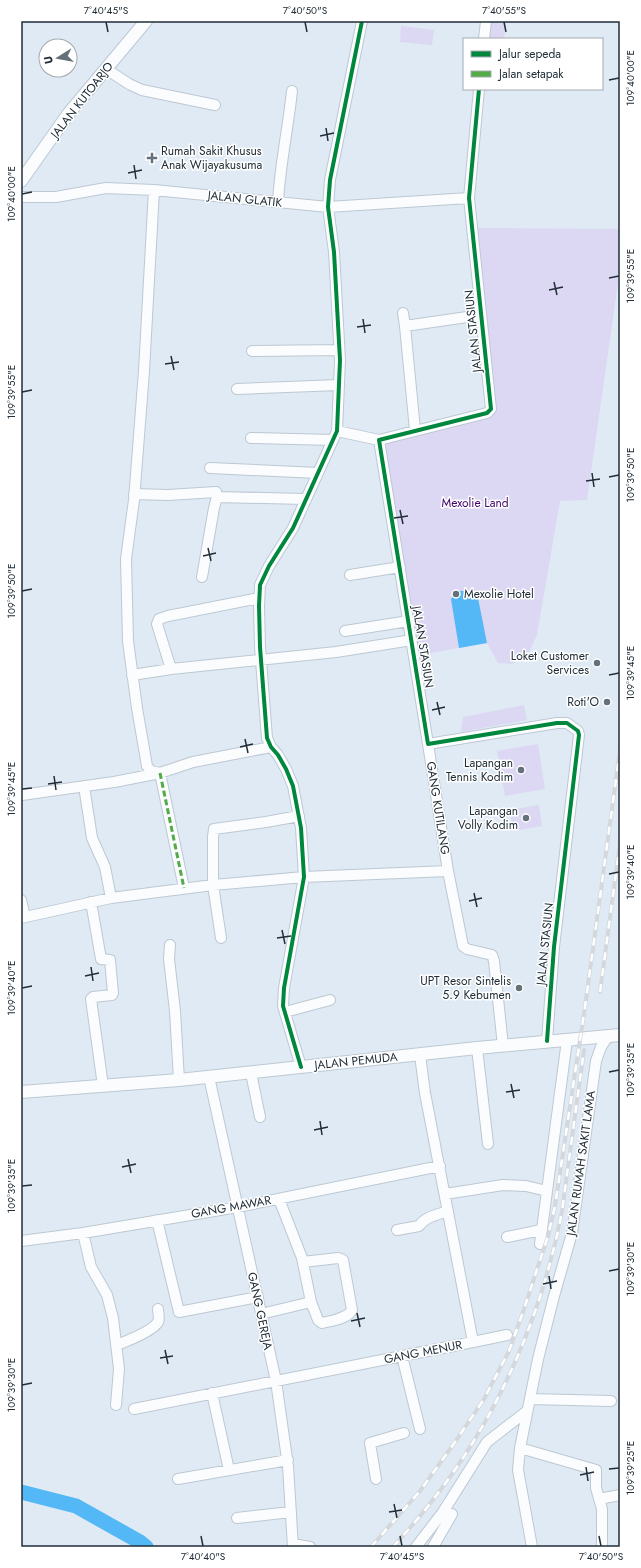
<svg xmlns="http://www.w3.org/2000/svg" width="641" height="1568" font-family="Jost,sans-serif">
<style>
.green{fill:#dcd7f3}
.water{fill:#54b8f6}
.lines{fill:none;stroke-linecap:round;stroke-linejoin:round}
.river{stroke:#54b8f6;stroke-width:15}
.minor-casing{stroke:#bdc8d2;stroke-width:12}
.major-casing{stroke:#bdc8d2;stroke-width:14}
.minor{stroke:#fafcfe;stroke-width:10}
.major{stroke:#fafcfe;stroke-width:12}
.rail-casing{stroke:#d4d8dc;stroke-width:4}
.rail{stroke:#fff;stroke-width:2.5;stroke-dasharray:8;stroke-linecap:butt}
.quiet{stroke:#52ab46;stroke-width:3;stroke-dasharray:6 3;stroke-linecap:butt}
.cycleway-casing{stroke:#fff;stroke-width:6}
.cycleway{stroke:#00873e;stroke-width:4}
.ticks{fill:none;stroke:#212e38;stroke-width:1.5}
.poi-dot{fill:#64707a;stroke:#fff;stroke-width:1.5}
.labels{text-anchor:middle;stroke-width:3;stroke-linejoin:round;paint-order:stroke}
.street-label{font-size:12px;fill:#212e38;stroke:#fff}
.poi-label{font-size:12px;fill:#212e38;stroke:#fff;text-anchor:end}
.park-label{font-size:12px;fill:#41046c;stroke:#fff}
.neatline{fill:none;stroke:#212e38;stroke-width:1.5}
.ticks-label{font-size:10px;text-anchor:middle;fill:#212e38}
</style>
<rect width="100%" height="100%" fill="#dfeaf5"/>
<path class="green" d="M489,21H506L504,39H487Z
M401,26L434,30L432,45L400,42Z
M472,228L620,229V269L587,500L560,501L537,635L527,656L512,664L498,663L487,643L414,656L379,440L493,413Z
M524,705L527,720L461,732L463,717Z
M538,744L545,789L505,796L497,751Z
M539,805L542,826L513,831L509,810Z"/>
<path class="water" d="M458,591H465L470,595L477,593L487,643L459,648L451,599Z"/>
<g class="lines">
<path class="river" d="M21,1492L76,1506L140,1542L146,1547"/>
<g class="minor-casing">
<path id="minor" d="M484,39L486,21
M106,69L129,84L142,90L215,105
M479,89L469,198L491,409L487,413L379,440L428,744L557,723H567L578,731L579,735L554,947L547,1041
M154,190L144,371L134,500L126,559L128,641L137,708L147,766L151,771L160,773L193,762L271,747
M21,197H56L106,188L154,190L328,207L469,198
M278,202C280,165 288,129 292,91
M403,313L405,326
M252,351L339,350
M237,389L339,385
M415,430L405,326L481,315
M337,431L379,440
M251,438L333,440
M210,468L318,473
M134,494L168,495L216,492L217,497L214,508L202,577
M217,497L306,499
M350,575L400,567
M345,631L409,621
M171,669L157,624L159,619L168,616L259,598
M132,675L171,669L336,652L412,640
M428,744L448,871
M84,786L92,838L105,867L111,898
M22,795L114,782L160,773L184,888
M21,900L25,917
M91,902L101,959L110,960L113,993L112,995L93,997L91,999L103,1086
M21,918L111,898L213,885L304,877L448,871L463,946L467,949L492,955L494,961L503,1046
M221,938L213,885V837L214,829L266,822L299,816
M170,945L169,959L175,1011L179,1080
M285,1012L330,1000
M477,1048L488,1144
M301,1067L283,1006L284,988L304,877L301,828L293,786L286,769L278,755L271,747L267,738L260,647L259,606L260,585L269,566L293,528L337,431L340,360L334,252L328,207L330,180L362,21
M251,1073L260,1117
M209,1077L276,1381L288,1466L293,1547
M445,1194L503,1185L526,1186L547,1191
M157,1220L179,1312L258,1297
M397,1230L419,1226C426,1216 437,1215 448,1211
M83,1233L91,1267L107,1295L113,1318L119,1369L116,1405
M507,1237L541,1230
M21,1241L83,1233L238,1207L440,1166
M540,1244L567,1040
M303,1262L338,1258L343,1260L352,1310C347,1319 331,1321 322,1323L318,1320L311,1302
M261,1314L311,1302L302,1258L279,1199
M473,1342L507,1335
M117,1345C127,1341 153,1331 158,1322C160,1318 158,1313 158,1309
M402,1356L420,1429
M212,1393L229,1470
M530,1399L611,1401
M134,1409L473,1342L425,1093L420,1055
M520,1448L518,1470L532,1547
M178,1479L288,1460
M376,1479L370,1443L404,1433
M599,1499L620,1495
M237,1518L291,1512
M293,1544L310,1547
M416,1547L443,1512L487,1442L527,1411
M433,1547L452,1514
M602,1547V1509L596,1488V1470L520,1448L538,1359L554,1296L572,1233L596,1061L601,1047L608,1036"/>
</g>
<g class="major-casing">
<path id="major" d="M21,181L69,113L146,21
M21,1092L179,1080L477,1048L620,1035"/>
</g>
<use href="#minor" class="minor"/>
<use href="#major" class="major"/>
<g class="rail-casing">
<path id="rail" d="M600,992L620,843
M371,1547L420,1491L453,1445L484,1399L509,1351L523,1312L548,1236L555,1206L585,1007L620,750
M393,1547C406,1532 420,1517 432,1501C498,1417 542,1316 562,1211L584,1050"/>
</g>
<use href="#rail" class="rail"/>
<path class="quiet" d="M160,773L184,888"/>
<g class="cycleway-casing">
<path id="cycleway" d="M479,89L469,198L491,409L487,413L379,440L428,744L557,723H567L578,731L579,735L554,947L547,1041
M301,1067L283,1006L284,988L304,877L301,828L293,786L286,769L278,755L271,747L267,738L260,647L259,606L260,585L269,566L293,528L337,431L340,360L334,252L328,207L330,180L362,21"/>
</g>
<use href="#cycleway" class="cycleway"/>
</g>
<path class="ticks" d="M106,22L108,32M305,22L307,32M504,22L506,32M609,80L619,78M326,128L328,141M320,136L334,133M134,165L136,179M128,173L142,170M22,194L32,192M609,278L619,276M554,282L557,295M549,290L563,287M363,319L365,333M357,327L371,325M171,356L174,370M165,364L179,362M22,392L32,390M592,473L594,487M609,477L619,475M586,481L600,479M400,510L403,524M394,518L408,516M208,548L211,561M203,556L216,553M22,591L32,589M609,675L619,673M437,702L440,715M432,710L445,707M245,739L248,753M240,747L253,744M54,776L56,790M48,784L62,782M22,789L32,788M609,874L619,872M474,893L477,907M469,901L482,898M282,930L285,944M277,938L291,936M91,967L93,981M85,976L99,973M22,988L32,986M609,1072L619,1070M511,1084L514,1098M506,1092L520,1090M320,1121L322,1135M314,1130L328,1127M128,1159L131,1173M122,1167L136,1164M22,1186L32,1185M609,1271L619,1269M549,1276L551,1289M543,1284L557,1281M357,1313L360,1327M351,1321L365,1318M165,1350L168,1364M160,1358L173,1356M22,1385L32,1383M586,1467L588,1481M609,1469L619,1468M580,1475L594,1472M394,1504L397,1518M389,1512L402,1510M201,1536L203,1546M400,1536L402,1546M599,1536L601,1546"/>
<g class="poi-dot">
<path d="M150 152h4v4h4v4h-4v4h-4v-4h-4v-4h4z"/>
<circle cx="456" cy="594" r="4"/>
<circle cx="597" cy="663" r="4"/>
<circle cx="607" cy="702" r="4"/>
<circle cx="521" cy="770" r="4"/>
<circle cx="526" cy="818" r="4"/>
<circle cx="519" cy="988" r="4"/>
</g>
<g class="labels">
<g class="street-label">
<text transform="translate(82 100) rotate(-52)" y="4">JALAN KUTOARJO</text>
<text transform="translate(245 199) rotate(6)" y="4">JALAN GLATIK</text>
<text transform="translate(473 331) rotate(-96)" y="4">JALAN STASIUN</text>
<text transform="translate(423 647) rotate(81)" y="4">JALAN STASIUN</text>
<text transform="translate(438 808) rotate(81)" y="4">GANG KUTILANG</text>
<text transform="translate(545 944) rotate(-84)" y="4">JALAN STASIUN</text>
<text transform="translate(356 1061) rotate(-6)" y="4">JALAN PEMUDA</text>
<text transform="translate(581 1163) rotate(-82)" y="4">JALAN RUMAH SAKIT LAMA</text>
<text transform="translate(231 1207) rotate(-10)" y="4">GANG MAWAR</text>
<text transform="translate(260 1311) rotate(78)" y="4">GANG GEREJA</text>
<text transform="translate(423 1352) rotate(-11)" y="4">GANG MENUR</text>
</g>
<g class="poi-label">
<text x="161" y="155" text-anchor="start">Rumah Sakit Khusus<tspan x="161" dy="14">Anak Wijayakusuma</tspan></text>
<text x="464" y="598" text-anchor="start">Mexolie Hotel</text>
<text x="589" y="660">Loket Customer<tspan x="589" dy="14">Services</tspan></text>
<text x="599" y="706">Roti'O</text>
<text x="513" y="767">Lapangan<tspan x="513" dy="14">Tennis Kodim</tspan></text>
<text x="518" y="815">Lapangan<tspan x="518" dy="14">Volly Kodim</tspan></text>
<text x="511" y="985">UPT Resor Sintelis<tspan x="511" dy="14">5.9 Kebumen</tspan></text>
</g>
<g class="park-label">
<text x="475" y="507">Mexolie Land</text>
</g>
</g>
<rect width="641" height="1568" fill="none" stroke="#ffffff" stroke-width="44"/>
<rect x="463" y="38" width="140" height="52" fill="#ffffff" stroke="#a6abaf"/>
<rect x="471" y="51" width="20" height="6" fill="#00873e" stroke="#a6abaf"/>
<text x="499" y="58" font-size="12" fill="#212e38">Jalur sepeda</text>
<rect x="471" y="71" width="20" height="6" fill="#52ab46" stroke="#a6abaf"/>
<text x="499" y="78" font-size="12" fill="#212e38">Jalan setapak</text>
<g transform="translate(58 58) rotate(259)"><circle r="19" fill="#ffffff" stroke="#a6abaf"/>
<path d="M0-3L7 15L0 10L-7 15Z" fill="#64707a"/>
<text y="-6" font-size="11" font-weight="bold" text-anchor="middle" fill="#212e38">U</text>
</g>
<rect x="22" y="22" width="597" height="1524" class="neatline"/>
<g class="ticks-label">
<text x="106" y="14">7°40'45"S</text>
<text x="305" y="14">7°40'50"S</text>
<text x="504" y="14">7°40'55"S</text>
<text transform="translate(630 78) rotate(-90)" y="4">109°40'00"E</text>
<text transform="translate(11 194) rotate(-90)" y="4">109°40'00"E</text>
<text transform="translate(630 276) rotate(-90)" y="4">109°39'55"E</text>
<text transform="translate(11 392) rotate(-90)" y="4">109°39'55"E</text>
<text transform="translate(630 475) rotate(-90)" y="4">109°39'50"E</text>
<text transform="translate(11 591) rotate(-90)" y="4">109°39'50"E</text>
<text transform="translate(630 673) rotate(-90)" y="4">109°39'45"E</text>
<text transform="translate(11 789) rotate(-90)" y="4">109°39'45"E</text>
<text transform="translate(630 872) rotate(-90)" y="4">109°39'40"E</text>
<text transform="translate(11 988) rotate(-90)" y="4">109°39'40"E</text>
<text transform="translate(630 1070) rotate(-90)" y="4">109°39'35"E</text>
<text transform="translate(11 1186) rotate(-90)" y="4">109°39'35"E</text>
<text transform="translate(630 1269) rotate(-90)" y="4">109°39'30"E</text>
<text transform="translate(11 1385) rotate(-90)" y="4">109°39'30"E</text>
<text transform="translate(630 1468) rotate(-90)" y="4">109°39'25"E</text>
<text x="203" y="1560">7°40'40"S</text>
<text x="402" y="1560">7°40'45"S</text>
<text x="601" y="1560">7°40'50"S</text>
</g>
</svg>
